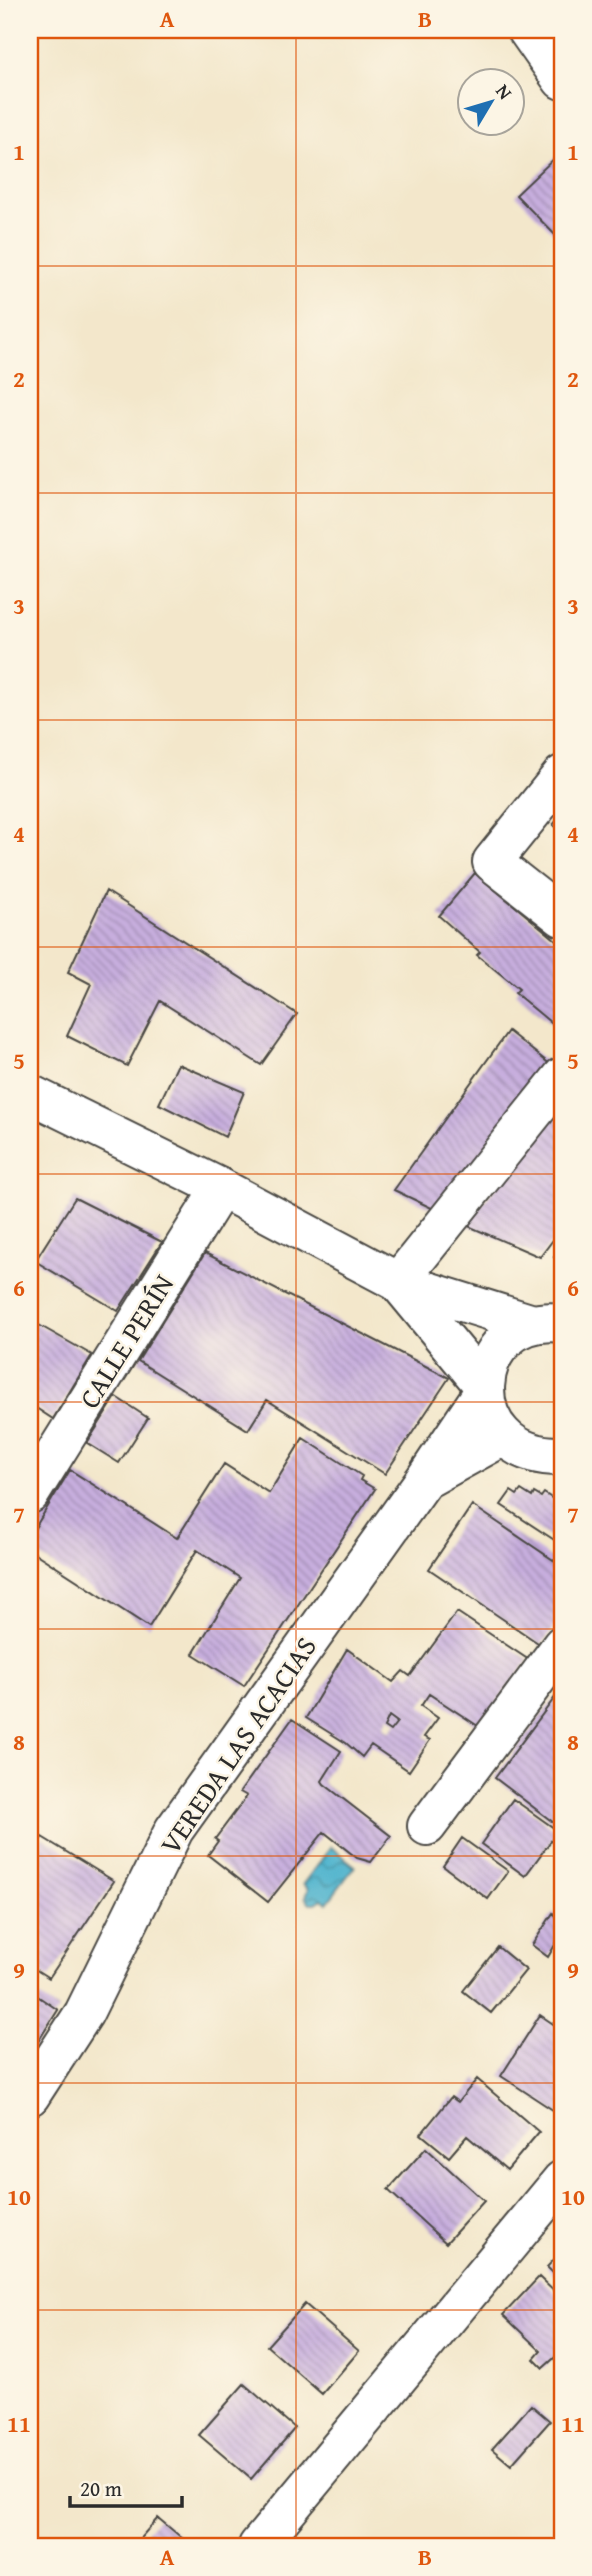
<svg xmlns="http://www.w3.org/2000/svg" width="592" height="2576" font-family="'Gentium Book Plus',serif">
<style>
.water{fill:url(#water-waves);stroke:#3d707c;stroke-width:2}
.building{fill:url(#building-back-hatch);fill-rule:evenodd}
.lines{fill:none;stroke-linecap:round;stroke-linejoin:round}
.minor-casing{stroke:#494743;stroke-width:42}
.major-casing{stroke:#494743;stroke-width:42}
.minor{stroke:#fff;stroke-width:38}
.major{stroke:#fff;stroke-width:38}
.grid{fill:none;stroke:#df570e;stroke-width:2;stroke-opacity:0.55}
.labels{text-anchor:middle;stroke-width:5;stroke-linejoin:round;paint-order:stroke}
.street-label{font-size:28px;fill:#2b2b2b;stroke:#fcf5e5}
.neatline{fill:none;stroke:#df570e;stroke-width:2.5}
.grid-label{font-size:23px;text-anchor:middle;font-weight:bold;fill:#df570e}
</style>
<defs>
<pattern id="water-waves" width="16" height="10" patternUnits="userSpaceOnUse" patternTransform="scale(1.75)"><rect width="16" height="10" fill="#4fb4ce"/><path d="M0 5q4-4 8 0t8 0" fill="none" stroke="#4293a7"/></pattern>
<pattern id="building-back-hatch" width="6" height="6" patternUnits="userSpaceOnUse" patternTransform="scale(1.75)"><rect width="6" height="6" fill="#c7aede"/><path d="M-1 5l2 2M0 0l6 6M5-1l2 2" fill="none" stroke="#a28eb4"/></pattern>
</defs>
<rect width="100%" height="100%" fill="#fcf5e5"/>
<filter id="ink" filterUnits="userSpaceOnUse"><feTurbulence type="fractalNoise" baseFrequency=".0143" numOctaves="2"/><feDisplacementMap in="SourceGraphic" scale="14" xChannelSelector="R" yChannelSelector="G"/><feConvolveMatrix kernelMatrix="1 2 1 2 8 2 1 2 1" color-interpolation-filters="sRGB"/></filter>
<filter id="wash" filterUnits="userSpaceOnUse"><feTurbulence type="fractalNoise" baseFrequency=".00686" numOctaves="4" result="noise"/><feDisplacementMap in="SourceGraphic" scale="28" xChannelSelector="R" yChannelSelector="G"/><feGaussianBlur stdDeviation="1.57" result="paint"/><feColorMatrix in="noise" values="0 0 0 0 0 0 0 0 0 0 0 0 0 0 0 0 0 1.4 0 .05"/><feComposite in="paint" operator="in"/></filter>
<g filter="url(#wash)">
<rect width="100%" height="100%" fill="#f3e7cb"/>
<path class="water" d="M331,1847L355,1866L327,1903L322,1899L316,1903H310L305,1897L308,1889L303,1884Z"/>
<g id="blocks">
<path class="building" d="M562,151V242L516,195Z
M562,814V833L553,825Z
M475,873L562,945V1032L515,993L519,989L477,955L480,952L439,916Z
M106,891L297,1014L261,1065L160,1001L127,1066L67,1036L91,984L68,972Z
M508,1031L556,1069L442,1213L394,1190Z
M178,1064L244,1092L225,1137L159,1104Z
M562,1104V1228L540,1257L466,1225Z
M75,1198L162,1242L118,1311L35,1261Z
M562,1245V1264L554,1257Z
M205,1253L449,1378L385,1474L267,1400L248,1430L138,1361Z
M30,1320L92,1355L53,1419L30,1404Z
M116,1397L148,1418L119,1463L87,1443Z
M303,1438L362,1476L360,1480L375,1489L244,1686L193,1654L240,1578L197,1550L149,1627L30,1550V1536L70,1470L177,1538L224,1464L269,1493Z
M521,1490L532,1497L534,1493L541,1497L544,1493L562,1505V1545L501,1505L511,1491L517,1495Z
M472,1505L562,1566V1617L541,1645L429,1569Z
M457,1612L529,1660L478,1726L429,1694L421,1706L438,1718L424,1737L430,1740L409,1771L371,1745L362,1757L346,1743L306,1718L347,1649L393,1682L403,1671L410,1676ZM389,1716L397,1722L390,1731L384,1727Z
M562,1688V1829L495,1778Z
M292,1719L341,1751L322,1781L324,1784L391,1836L371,1862L357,1858L324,1832L268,1902L208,1855L218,1841L215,1839L247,1796L240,1792Z
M513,1799L558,1831L525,1876L481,1844Z
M42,1837L114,1881L49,1978L30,1966V1858Z
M462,1838L508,1871L488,1899L443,1866Z
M553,1913L562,1921V1933L548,1957L532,1945Z
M498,1947L526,1970L491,2013L463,1991Z
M30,1991L58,2010L30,2054Z
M540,2015L562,2030V2116L501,2076Z
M477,2079L539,2132L507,2170L467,2136L449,2157L421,2134L451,2097L458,2102Z
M426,2148L484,2201L446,2243L388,2190Z
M562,2251V2282L547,2267Z
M539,2277L562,2299V2351L543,2368L534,2359L541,2351L503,2315Z
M305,2304L359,2351L322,2394L267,2346Z
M244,2384L295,2428L251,2479L199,2435Z
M531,2405L550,2421L511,2465L492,2449Z
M158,2518L189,2544L187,2546H138L135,2544Z"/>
</g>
</g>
<g filter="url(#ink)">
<use href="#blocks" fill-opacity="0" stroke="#494743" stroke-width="2"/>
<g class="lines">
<g class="minor-casing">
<path id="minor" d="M527,30L562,80
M562,775L492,862L562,917
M398,1282L562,1077
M430,1477L504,1436
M30,1494L221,1188
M427,1826L562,1645
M30,2096L84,2013L174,1830L425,1479L484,1391
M258,2546L562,2180"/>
</g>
<g class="major-casing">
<path id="major" d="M30,1094L221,1188L398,1282L533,1324
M398,1282L484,1386
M562,1323C466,1311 453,1458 562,1456"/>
</g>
<use href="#minor" class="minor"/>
<use href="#major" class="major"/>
</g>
</g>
<path class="grid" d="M296,30V2546M30,266H562M30,493H562M30,720H562M30,947H562M30,1174H562M30,1402H562M30,1629H562M30,1856H562M30,2083H562M30,2310H562"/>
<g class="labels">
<g class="street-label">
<text transform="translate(126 1341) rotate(-58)" y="10">CALLE PERÍN</text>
<text transform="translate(238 1745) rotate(-56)" y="10">VEREDA LAS ACACIAS</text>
</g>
</g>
<rect width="592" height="2576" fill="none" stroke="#fcf5e5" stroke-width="77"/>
<g transform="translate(491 102) rotate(52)"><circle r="33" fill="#fcf5e5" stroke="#a8a49b" stroke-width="2"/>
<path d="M0-5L12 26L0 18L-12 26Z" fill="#1f6fb2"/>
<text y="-10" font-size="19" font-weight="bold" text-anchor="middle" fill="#2b2b2b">N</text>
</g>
<path d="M70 2496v10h112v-10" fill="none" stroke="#2b2b2b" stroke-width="3.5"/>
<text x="80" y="2496" font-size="21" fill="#2b2b2b" stroke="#fcf5e5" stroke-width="5" paint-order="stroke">20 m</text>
<rect x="38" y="38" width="516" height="2500" class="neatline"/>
<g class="grid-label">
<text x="167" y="27">A</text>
<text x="425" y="27">B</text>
<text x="19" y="160">1</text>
<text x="573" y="160">1</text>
<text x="19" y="387">2</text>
<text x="573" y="387">2</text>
<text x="19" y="614">3</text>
<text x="573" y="614">3</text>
<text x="19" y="842">4</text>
<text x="573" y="842">4</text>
<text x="19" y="1069">5</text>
<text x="573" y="1069">5</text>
<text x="19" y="1296">6</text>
<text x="573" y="1296">6</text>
<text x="19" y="1523">7</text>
<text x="573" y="1523">7</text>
<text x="19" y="1750">8</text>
<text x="573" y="1750">8</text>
<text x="19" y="1978">9</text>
<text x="573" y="1978">9</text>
<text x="19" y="2205">10</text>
<text x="573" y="2205">10</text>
<text x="19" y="2432">11</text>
<text x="573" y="2432">11</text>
<text x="167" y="2565">A</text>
<text x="425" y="2565">B</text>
</g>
</svg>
